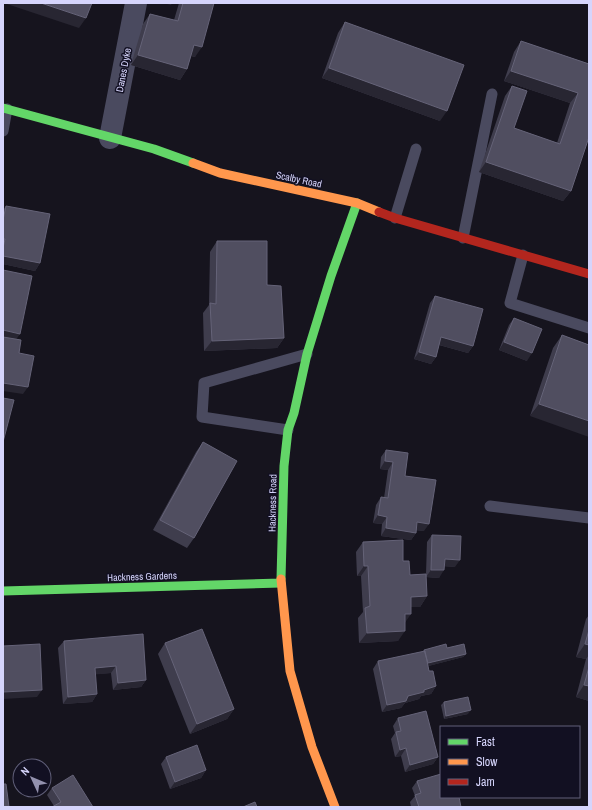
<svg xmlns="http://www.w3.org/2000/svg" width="592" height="810" font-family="'Archivo Narrow',sans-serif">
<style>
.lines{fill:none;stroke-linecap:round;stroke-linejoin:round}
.lane{stroke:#4a4a5f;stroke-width:11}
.street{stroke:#4a4a5f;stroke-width:22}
.fast{stroke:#63d668;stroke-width:9}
.slow{stroke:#ff974d;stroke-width:9}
.jam{stroke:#b3261e;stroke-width:9}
.wall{fill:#3f3d4d}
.shaded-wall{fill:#282632}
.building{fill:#504e60;stroke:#656378}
.labels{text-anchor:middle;stroke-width:3;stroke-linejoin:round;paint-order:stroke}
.street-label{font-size:10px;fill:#d6d5fc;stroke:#121022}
</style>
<rect width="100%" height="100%" fill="#16141e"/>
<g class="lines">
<path class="lane" d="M3,131L7,109
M395,218L416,149
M463,238L492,94
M523,255L510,303L589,328
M288,430L202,417L204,383L307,354
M490,506L589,518"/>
<path class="street" d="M110,138L136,3"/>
<path class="fast" d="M3,108L154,149L193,163
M281,579L284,466L288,430L294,413L307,354L331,276L357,203
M3,591L281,583"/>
<path class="slow" d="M193,163L220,173L357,203L379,212
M281,579L290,671L312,747L335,807"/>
<path class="jam" d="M379,212L395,218L589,274"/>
</g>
<path class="wall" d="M179,3H214L195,57L191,56L187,69L180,80L131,65L143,24L150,14L174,20Z
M345,22L440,121L322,78L338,33Z
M521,41L589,64L571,191L563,201L479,172L505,96L512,86L514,128L557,143L570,103L504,81L514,52Z
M6,206L40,263L35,271L3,264V210Z
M217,241L267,285L284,338L277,348L204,351L203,313L209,305L210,252Z
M435,296L473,346L468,353L439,345L436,357L431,364L414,359L430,303Z
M514,318L527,361L499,350L509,325Z
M562,335L589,345L530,416L553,348Z
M203,442L194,538L187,548L153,530L196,452Z
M386,450L405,476L424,531L416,530V533L411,540L381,536L382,524L373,523L376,505L381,497L384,498L388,470L380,469L381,457Z
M432,535L455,567L444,566L439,578L426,577L427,596L420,607H411L398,641L359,643L358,618L363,612L361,576H357L356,552L363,542L403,561L410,575L426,574L427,542Z
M589,615V701L576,697L586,659L576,657L586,619Z
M64,641L146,680L141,687L113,690L111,673L95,674L97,694L92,702L63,704L58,648Z
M165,643L234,709L227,719L190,734L158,654Z
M447,648L466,654L463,657L428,666L429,671L436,686L431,694L421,696L419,699L405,703L401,708L382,712L373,669L378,661L423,652L424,650Z
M444,702L468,714L444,719L441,705Z
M398,718L438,757L433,764L405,772L401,756L395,757L391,739L395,733L393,726Z
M166,757L206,770L201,778L170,789L161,764Z
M417,781L461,807H411L410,802L415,796L412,788Z
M52,788L93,807L54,806L47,795Z"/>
<path class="shaded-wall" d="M4,3H41L86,18L79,28Z
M163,3H172L171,5Z
M194,45L202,47L195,57L187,55Z
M138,55L187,69L180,80L131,65Z
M329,68L447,111L440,121L322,78Z
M511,71L578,93L570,103L504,81Z
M486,162L571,191L563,201L479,172Z
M3,256L40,263L35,271L3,264Z
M3,330L20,334L15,341L3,338Z
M441,337L473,346L468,353L436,344Z
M284,338L277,348L204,351L212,341Z
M504,342L532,353L527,361L499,350Z
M419,352L436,357L431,364L414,359Z
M3,383L28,387L23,394L3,391Z
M539,404L589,421V437L530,416Z
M385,461L393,462L388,470L380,469Z
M378,515L387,517L382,524L373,523Z
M417,522L429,524L424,531L412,530Z
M386,528L416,533L411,540L381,536Z
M445,559L460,560L455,567L439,566Z
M364,566H368L361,576H357Z
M431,570H444L439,578L426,577Z
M427,596L420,607H403L411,597Z
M405,614H411L404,624Z
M405,631L398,641L359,643L367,633Z
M585,644L589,645V655L586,659L576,657Z
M466,654L463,657L425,667L428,663Z
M116,666L111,673L90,675L95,668Z
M146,680L141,687L113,690L118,683Z
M584,685L589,686V701L576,697Z
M436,686L431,694L421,696L419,699L405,703L401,708L382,712L387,705L424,690Z
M42,690L37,697L3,699V692Z
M97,694L92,702L63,704L68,697Z
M234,709L227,719L190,734L197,724Z
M471,710L468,714L444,719L446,716Z
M406,748L401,756L395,757L400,750Z
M438,757L433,764L405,772L410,765Z
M206,770L201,778L170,789L175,782Z"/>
<path class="building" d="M41,3H92L86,18Z
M183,3H214L202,47L194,45L187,69L138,55L150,14L178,21Z
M345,22L464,65L447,111L329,68Z
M521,41L589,64V137L571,191L486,162L512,86L527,91L514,128L560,144L578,93L511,71Z
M6,206L50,214L40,263L3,256V248L5,239H3V220Z
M217,241H267V285L281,286L284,338L212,341L210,303L216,304Z
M3,270L32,276L20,334L3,330Z
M435,296L483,309L473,346L441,337L436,357L419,352Z
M514,318L542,329L532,353L504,342Z
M562,335L589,345V421L539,404Z
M3,337L21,340L19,353L34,356L28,387L3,383Z
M3,398L14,400L3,442Z
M203,442L237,461L194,538L160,520Z
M386,450L408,453L405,476L436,480L429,524L417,522L416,533L386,528L387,517L378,515L381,497L388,498L393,462L385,461Z
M432,535L461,536L460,560L445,559L444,570H431Z
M403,540V561H409L410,575L426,574L427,596L411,597V614H405V631L367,633L365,608L370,606L368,566H364L363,542Z
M202,629L234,709L197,724L165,643Z
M589,630V645L585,644Z
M143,634L146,680L118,683L116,666L95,668L97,694L68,697L64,641Z
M40,644L42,690L3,692V646Z
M446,644L447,648L464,644L466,654L428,663L424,650Z
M425,651L429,671H433L436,686L424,690V692L408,696L406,701L387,705L378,661Z
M589,667V686L584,685Z
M468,697L471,710L446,716L444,702Z
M426,711L438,757L410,765L406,748L400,750L396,732L401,731L398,718Z
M197,745L206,770L175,782L166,757Z
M441,774V797H459L461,807H419L415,795L421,793L417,781Z
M73,775L93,807H52L61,802L52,788Z
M3,784H6L9,807H3Z
M255,802L257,807H243Z"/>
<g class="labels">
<g class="street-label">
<text transform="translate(123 70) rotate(-79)" y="4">Danes Dyke</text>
<text transform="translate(299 179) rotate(12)" y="4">Scalby Road</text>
<text transform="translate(272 503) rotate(-89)" y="4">Hackness Road</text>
<text transform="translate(142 576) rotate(-2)" y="4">Hackness Gardens</text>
</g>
</g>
<rect width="592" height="810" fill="none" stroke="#d6d5fc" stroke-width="8"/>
<rect x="440" y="726" width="140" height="72" fill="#121022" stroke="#605f79"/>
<rect x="448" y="739" width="20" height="6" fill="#63d668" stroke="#605f79"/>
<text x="476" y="746" font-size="12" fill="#d6d5fc">Fast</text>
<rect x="448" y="759" width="20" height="6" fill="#ff974d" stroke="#605f79"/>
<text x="476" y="766" font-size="12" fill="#d6d5fc">Slow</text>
<rect x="448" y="779" width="20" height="6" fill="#b3261e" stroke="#605f79"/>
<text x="476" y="786" font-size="12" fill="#d6d5fc">Jam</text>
<g transform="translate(32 778) rotate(314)"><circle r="19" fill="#121022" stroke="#605f79"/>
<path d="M0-3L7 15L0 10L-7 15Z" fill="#9391ae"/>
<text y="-6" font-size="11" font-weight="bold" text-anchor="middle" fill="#d6d5fc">N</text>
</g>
</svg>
